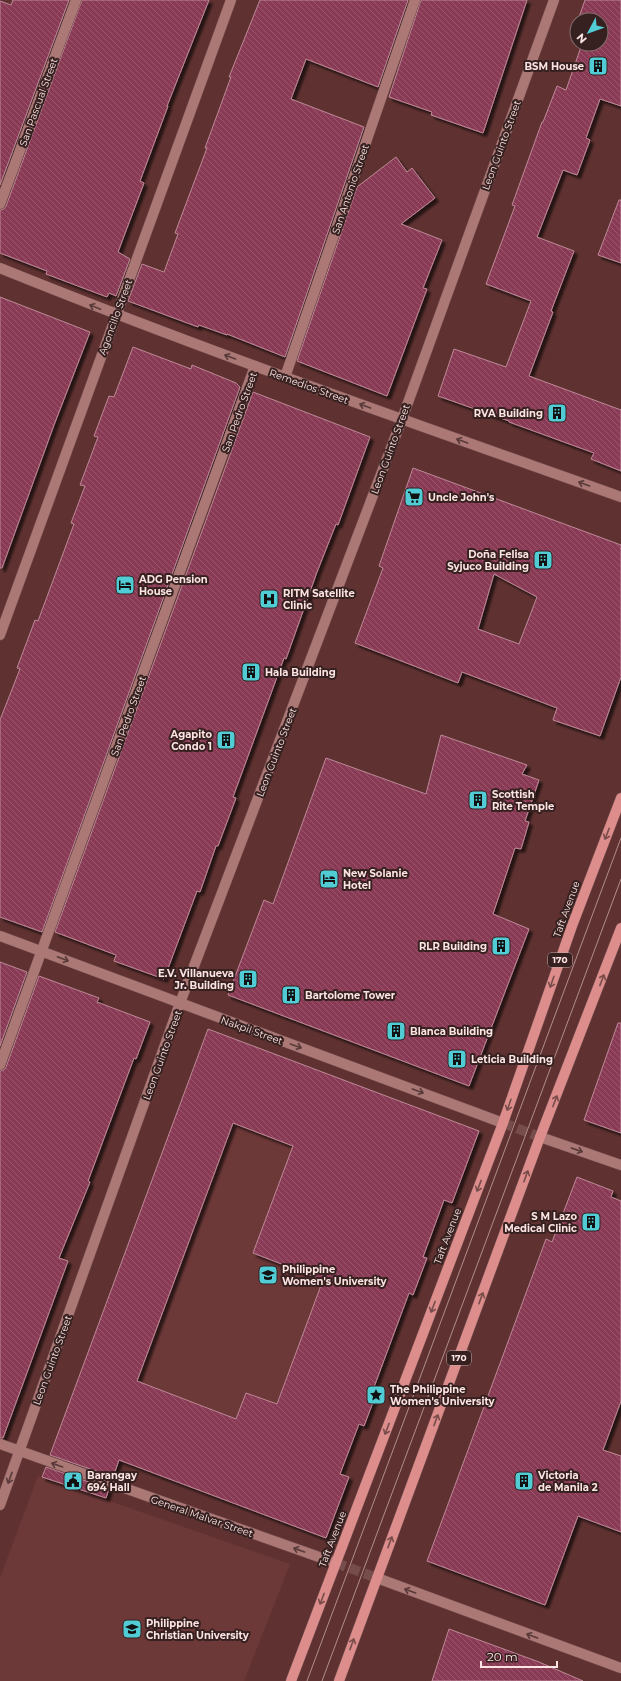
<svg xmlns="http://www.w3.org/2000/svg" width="621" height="1681" font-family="Montserrat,sans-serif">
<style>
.built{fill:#6d3838}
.building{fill:url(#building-back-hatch);stroke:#bd8997;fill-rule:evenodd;filter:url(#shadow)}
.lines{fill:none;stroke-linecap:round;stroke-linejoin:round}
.street-tunnel{stroke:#774d4c;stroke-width:10;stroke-dasharray:10 5;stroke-linecap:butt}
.secondary-tunnel{stroke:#774d4c;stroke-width:10;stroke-dasharray:10 5;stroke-linecap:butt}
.street-casing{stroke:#765152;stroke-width:11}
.secondary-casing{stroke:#765152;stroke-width:11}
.primary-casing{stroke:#765152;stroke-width:11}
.street{stroke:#ab7876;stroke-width:10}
.secondary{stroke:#ab7876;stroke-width:10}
.primary{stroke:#dd8e8c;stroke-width:10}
.tram{stroke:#b08e8d;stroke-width:1}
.oneway{stroke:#593b3a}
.oneway2{stroke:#794d4b}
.labels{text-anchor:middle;stroke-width:4;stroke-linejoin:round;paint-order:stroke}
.shield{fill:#362120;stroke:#c1aaa8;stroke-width:1}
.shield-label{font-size:9px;font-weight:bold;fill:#fce4e3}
.poi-label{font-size:10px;font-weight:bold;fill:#fce4e3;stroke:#362120;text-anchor:start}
.street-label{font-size:10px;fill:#fce4e3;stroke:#362120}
</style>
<defs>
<pattern id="building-back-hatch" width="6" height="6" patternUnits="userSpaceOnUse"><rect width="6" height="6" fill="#893b56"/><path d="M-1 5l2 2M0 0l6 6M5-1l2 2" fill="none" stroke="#9b576e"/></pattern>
<filter id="shadow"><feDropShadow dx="3.5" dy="3.5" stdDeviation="1" flood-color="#0009"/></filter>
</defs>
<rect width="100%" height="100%" fill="#5f3231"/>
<path class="built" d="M208,1029L479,1131L452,1203L444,1200L423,1257L427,1258L413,1295L409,1293L374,1387L378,1389L364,1426L359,1424L340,1474L349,1477L326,1538L57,1437Z
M38,1476L290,1564L244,1681H0V1578Z"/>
<path class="building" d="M13,0H69L0,185V1L11,5Z
M82,0H209L167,106H168L140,181L144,183L118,252L130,259L116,296L109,293L107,297L46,274L47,271L0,253V210L4,209L6,206Z
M260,0H408L378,87L306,59L291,99L364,127L285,357L227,334V335L199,325L198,327L128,301L142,264L164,272L178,234L175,233L207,148H205L231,77H229Z
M421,0H527L483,133L431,115L432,112L389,97Z
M585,0H621V106L600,99L586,138L590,140L577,175L563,170L537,237L574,251L551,311L553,312L529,376L621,410V471L591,459L594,453L509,422V421L438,396L454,349L506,367L531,301L486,284L515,206L512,205L542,122H543L557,86L566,90L582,44H601V20H578Z
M396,157L407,172L412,168L435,198L401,224L442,240L423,288L427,289L387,396L297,361L357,187Z
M619,200H621V263L598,255Z
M0,297L90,332L54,425L2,568H0Z
M133,347L191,369L192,365L236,383L240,387L42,932L0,917V720L20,669L17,668L35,620L38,621L74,524L71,523L85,486L80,485L98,437L94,436L109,396L114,397Z
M253,392L370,437L338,525L336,524L317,572L286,659L284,658L233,797L236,798L218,846H216L200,892L197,891L164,979L114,961L116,955L55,932Z
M413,468L621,545V677L600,736L553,720L557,708L462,672L458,683L355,643L383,568L379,566ZM494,574L537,597L519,644L478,629Z
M441,735L527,765L522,774L539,780L525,821L529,822L521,849L515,848L493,914L529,929L469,1086L228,995L264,900L273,904L326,758L426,794Z
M0,962L27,972L0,1046Z
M39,976L99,998L97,1002L150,1022L136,1059L134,1058L88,1181L90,1182L59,1258L68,1261L3,1438H0V1071L4,1070L6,1067Z
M618,1023H621V1133L584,1120Z
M208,1029L479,1131L452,1203L444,1200L423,1257L427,1258L413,1295L409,1293L374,1387L378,1389L364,1426L359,1424L340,1474L349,1477L326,1538L119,1460L113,1477L50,1455ZM233,1123L293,1146L253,1253L323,1280L277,1404L246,1393L236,1419L137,1381Z
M577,1177L613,1191L611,1197L621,1201V1401L603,1450L621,1456V1532L578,1516L545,1605L427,1561L546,1239L552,1242Z
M46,1467L109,1489L106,1498L42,1477Z
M449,1629L539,1662L583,1681H432Z"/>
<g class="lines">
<path class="street-tunnel" d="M336,1563L377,1578"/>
<path class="secondary-tunnel" d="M503,1123L540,1137"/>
<g class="street-casing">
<path id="street" d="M0,204L76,0
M285,377L415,0
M0,635L231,0
M0,1065L255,366
M0,1444L336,1563
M377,1578L621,1668"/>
</g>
<g class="secondary-casing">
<path id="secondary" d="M0,268C205,351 413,423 621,497
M0,936L503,1123
M540,1137L621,1165
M0,1505L180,1003L402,419L554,0"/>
</g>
<g class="primary-casing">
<path id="primary" d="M291,1681L503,1123L572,926L621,798
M339,1681L540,1137L621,928"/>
</g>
<use href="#street" class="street"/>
<use href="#secondary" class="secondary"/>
<use href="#primary" class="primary"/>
<path class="tram" d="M307,1681L621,838
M322,1681L621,879"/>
</g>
<defs><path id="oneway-shaft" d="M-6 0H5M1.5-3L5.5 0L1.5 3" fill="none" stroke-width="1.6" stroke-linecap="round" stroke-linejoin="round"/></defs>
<g class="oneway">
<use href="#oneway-shaft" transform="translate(95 307) rotate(-158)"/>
<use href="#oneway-shaft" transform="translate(230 357) rotate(-160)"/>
<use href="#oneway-shaft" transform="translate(365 406) rotate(-160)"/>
<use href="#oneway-shaft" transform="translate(462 441) rotate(-160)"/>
<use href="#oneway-shaft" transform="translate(584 484) rotate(-160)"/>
<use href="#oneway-shaft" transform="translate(63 959) rotate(21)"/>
<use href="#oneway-shaft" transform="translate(296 1046) rotate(20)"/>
<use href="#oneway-shaft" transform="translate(418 1091) rotate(20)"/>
<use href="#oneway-shaft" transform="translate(577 1150) rotate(19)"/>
<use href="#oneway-shaft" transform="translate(57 1465) rotate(-161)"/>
<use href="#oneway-shaft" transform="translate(10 1478) rotate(110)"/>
<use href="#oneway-shaft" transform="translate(299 1550) rotate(-161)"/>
<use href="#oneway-shaft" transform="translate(410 1591) rotate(-160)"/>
<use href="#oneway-shaft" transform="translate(532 1636) rotate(-160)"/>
</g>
<g class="oneway2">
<use href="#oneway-shaft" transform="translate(607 834) rotate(111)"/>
<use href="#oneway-shaft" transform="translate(602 980) rotate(-69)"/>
<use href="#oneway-shaft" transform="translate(552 982) rotate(109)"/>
<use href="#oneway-shaft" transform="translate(555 1101) rotate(-69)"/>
<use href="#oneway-shaft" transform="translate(509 1105) rotate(109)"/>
<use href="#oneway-shaft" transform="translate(526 1176) rotate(-70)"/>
<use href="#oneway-shaft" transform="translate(479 1186) rotate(111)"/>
<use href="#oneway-shaft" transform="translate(481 1298) rotate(-70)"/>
<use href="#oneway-shaft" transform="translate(433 1307) rotate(111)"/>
<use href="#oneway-shaft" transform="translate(436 1420) rotate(-70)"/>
<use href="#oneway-shaft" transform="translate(387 1429) rotate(111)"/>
<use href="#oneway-shaft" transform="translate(390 1542) rotate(-70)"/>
<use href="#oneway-shaft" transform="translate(322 1599) rotate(111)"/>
<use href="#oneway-shaft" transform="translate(352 1644) rotate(-70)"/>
</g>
<defs>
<g id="building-square" transform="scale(1)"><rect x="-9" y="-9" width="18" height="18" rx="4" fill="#51ccd4" stroke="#362120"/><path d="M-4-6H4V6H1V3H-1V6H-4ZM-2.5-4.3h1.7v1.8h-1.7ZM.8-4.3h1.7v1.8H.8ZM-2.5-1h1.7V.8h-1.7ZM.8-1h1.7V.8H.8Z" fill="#111"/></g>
<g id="supermarket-square" transform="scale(1)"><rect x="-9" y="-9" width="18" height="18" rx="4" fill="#51ccd4" stroke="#362120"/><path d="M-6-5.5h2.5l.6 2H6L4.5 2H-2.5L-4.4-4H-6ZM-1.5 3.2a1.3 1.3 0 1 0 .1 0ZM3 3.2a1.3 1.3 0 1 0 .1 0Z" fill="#111"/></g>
<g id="hotel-square" transform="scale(1)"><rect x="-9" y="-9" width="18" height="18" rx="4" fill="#51ccd4" stroke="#362120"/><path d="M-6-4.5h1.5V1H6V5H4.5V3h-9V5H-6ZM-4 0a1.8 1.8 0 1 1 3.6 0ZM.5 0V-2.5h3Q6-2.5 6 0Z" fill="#111"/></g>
<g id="hospital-square" transform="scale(1)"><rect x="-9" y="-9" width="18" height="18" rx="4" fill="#51ccd4" stroke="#362120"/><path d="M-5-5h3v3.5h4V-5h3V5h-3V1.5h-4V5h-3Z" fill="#111"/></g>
<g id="university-square" transform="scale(1)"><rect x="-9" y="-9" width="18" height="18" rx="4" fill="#51ccd4" stroke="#362120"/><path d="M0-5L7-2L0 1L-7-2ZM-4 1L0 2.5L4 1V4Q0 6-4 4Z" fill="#111"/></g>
<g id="sight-square" transform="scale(1)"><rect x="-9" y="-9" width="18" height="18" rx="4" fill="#51ccd4" stroke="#362120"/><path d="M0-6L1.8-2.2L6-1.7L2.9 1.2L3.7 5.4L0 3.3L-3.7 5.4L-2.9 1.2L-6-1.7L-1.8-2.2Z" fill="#111"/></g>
<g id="civic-square" transform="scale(1)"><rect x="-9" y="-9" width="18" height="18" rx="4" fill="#51ccd4" stroke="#362120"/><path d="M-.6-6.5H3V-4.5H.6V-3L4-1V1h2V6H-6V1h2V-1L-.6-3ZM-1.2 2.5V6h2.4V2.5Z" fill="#111"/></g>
</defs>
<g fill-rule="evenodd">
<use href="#building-square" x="598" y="66"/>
<use href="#building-square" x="557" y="413"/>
<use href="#supermarket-square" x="414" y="497"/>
<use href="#building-square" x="543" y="560"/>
<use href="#hotel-square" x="125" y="585"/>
<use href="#hospital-square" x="269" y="599"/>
<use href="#building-square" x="251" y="672"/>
<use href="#building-square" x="226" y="740"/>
<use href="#building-square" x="478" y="800"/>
<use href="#hotel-square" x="329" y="879"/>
<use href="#building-square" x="501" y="946"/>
<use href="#building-square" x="248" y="979"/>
<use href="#building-square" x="291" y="995"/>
<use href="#building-square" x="396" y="1031"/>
<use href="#building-square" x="457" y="1059"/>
<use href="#building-square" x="591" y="1222"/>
<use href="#university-square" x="268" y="1275"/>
<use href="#sight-square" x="376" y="1395"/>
<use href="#civic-square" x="73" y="1481"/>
<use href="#building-square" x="524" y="1481"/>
<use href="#university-square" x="132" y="1629"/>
</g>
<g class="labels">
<g class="shield">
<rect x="548" y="953" width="24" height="14" rx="3"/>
<rect x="447" y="1351" width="24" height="14" rx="3"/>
</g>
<g class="shield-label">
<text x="560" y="963">170</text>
<text x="459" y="1361">170</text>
</g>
<g class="poi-label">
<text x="584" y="70" text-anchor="end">BSM House</text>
<text x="543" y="417" text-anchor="end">RVA Building</text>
<text x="428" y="501">Uncle John's</text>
<text x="529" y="558" text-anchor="end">Doña Felisa<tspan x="529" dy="12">Syjuco Building</tspan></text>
<text x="139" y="583">ADG Pension<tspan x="139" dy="12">House</tspan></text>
<text x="283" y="597">RITM Satellite<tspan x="283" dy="12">Clinic</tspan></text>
<text x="265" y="676">Hala Building</text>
<text x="212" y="738" text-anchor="end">Agapito<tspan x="212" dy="12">Condo 1</tspan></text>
<text x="492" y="798">Scottish<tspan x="492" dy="12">Rite Temple</tspan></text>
<text x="343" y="877">New Solanie<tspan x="343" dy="12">Hotel</tspan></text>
<text x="487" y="950" text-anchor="end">RLR Building</text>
<text x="234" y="977" text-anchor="end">E.V. Villanueva<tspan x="234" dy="12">Jr. Building</tspan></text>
<text x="305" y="999">Bartolome Tower</text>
<text x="410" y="1035">Blanca Building</text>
<text x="471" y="1063">Leticia Building</text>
<text x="577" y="1220" text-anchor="end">S M Lazo<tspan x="577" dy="12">Medical Clinic</tspan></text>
<text x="282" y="1273">Philippine<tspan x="282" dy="12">Women's University</tspan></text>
<text x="390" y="1393">The Philippine<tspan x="390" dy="12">Women's University</tspan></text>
<text x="87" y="1479">Barangay<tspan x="87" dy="12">694 Hall</tspan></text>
<text x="538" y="1479">Victoria<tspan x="538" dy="12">de Manila 2</tspan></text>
<text x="146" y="1627">Philippine<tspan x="146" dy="12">Christian University</tspan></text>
</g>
<g class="street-label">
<text transform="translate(38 102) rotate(-70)" y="4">San Pascual Street</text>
<text transform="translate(501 145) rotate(-70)" y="4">Leon Guinto Street</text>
<text transform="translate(350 189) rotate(-71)" y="4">San Antonio Street</text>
<text transform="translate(115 317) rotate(-70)" y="4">Agoncillo Street</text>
<text transform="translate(309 386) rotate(20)" y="4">Remedios Street</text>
<text transform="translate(239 412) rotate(-70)" y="4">San Pedro Street</text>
<text transform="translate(390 449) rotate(-70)" y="4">Leon Guinto Street</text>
<text transform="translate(128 716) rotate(-70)" y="4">San Pedro Street</text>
<text transform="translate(276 752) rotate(-69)" y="4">Leon Guinto Street</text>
<text transform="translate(566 909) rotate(-70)" y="4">Taft Avenue</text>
<text transform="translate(252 1030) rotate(20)" y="4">Nakpil Street</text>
<text transform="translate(162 1055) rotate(-70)" y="4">Leon Guinto Street</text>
<text transform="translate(447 1236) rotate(-69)" y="4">Taft Avenue</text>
<text transform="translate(52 1360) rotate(-70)" y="4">Leon Guinto Street</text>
<text transform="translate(202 1516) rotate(19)" y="4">General Malvar Street</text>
<text transform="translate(332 1539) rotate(-69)" y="4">Taft Avenue</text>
</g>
</g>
<g transform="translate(589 32) rotate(229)"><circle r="19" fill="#362120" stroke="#856f6e"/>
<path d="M0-3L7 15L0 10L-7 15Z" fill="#51ccd4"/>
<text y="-6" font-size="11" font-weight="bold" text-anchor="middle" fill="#fce4e3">N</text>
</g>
<path d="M481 1661v6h76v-6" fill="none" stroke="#fce4e3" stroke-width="2"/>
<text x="487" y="1661" font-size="12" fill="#fce4e3" stroke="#362120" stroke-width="3" paint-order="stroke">20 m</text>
</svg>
